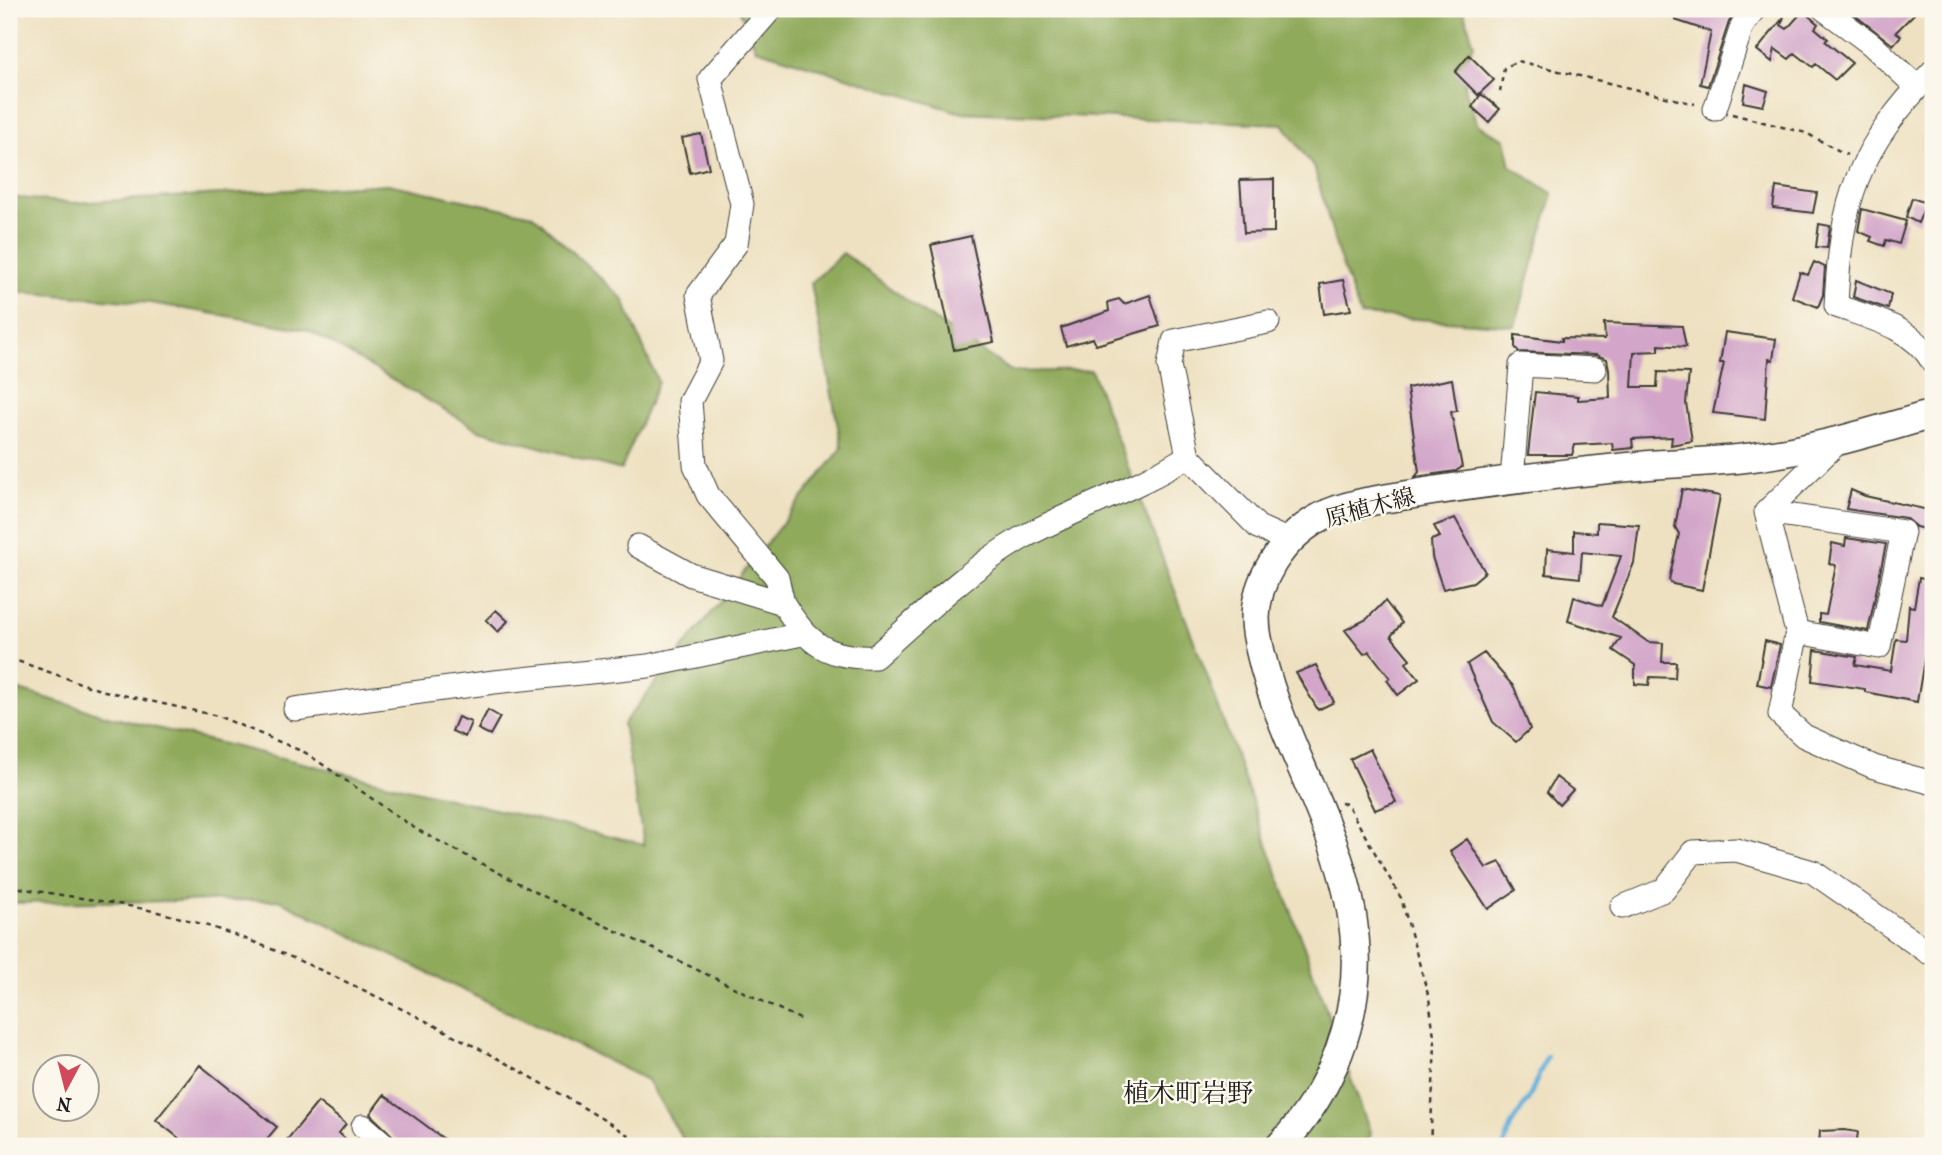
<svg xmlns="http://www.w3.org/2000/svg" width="1942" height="1155" font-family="'IM FELL French Canon','Noto Serif JP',serif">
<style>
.forest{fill:#90aa5c;stroke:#56633c;stroke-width:2}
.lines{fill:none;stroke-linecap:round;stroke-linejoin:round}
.stream{stroke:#62aedb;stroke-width:4.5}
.building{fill:#d2a5c9}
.minor-casing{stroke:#3c3a35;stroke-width:25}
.major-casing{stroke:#3c3a35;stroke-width:31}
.path{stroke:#3c3a35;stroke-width:2.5;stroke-dasharray:5 5;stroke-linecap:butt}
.minor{stroke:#fff;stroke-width:23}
.major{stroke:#fff;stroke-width:28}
.labels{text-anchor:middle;stroke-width:5;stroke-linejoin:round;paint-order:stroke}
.street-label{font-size:23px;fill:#1c1c1c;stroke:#fbf7ec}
.quarter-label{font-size:26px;fill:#1c1c1c;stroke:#fbf7ec}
</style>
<rect width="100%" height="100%" fill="#fbf7ec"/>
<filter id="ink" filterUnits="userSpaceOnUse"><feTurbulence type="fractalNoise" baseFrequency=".0143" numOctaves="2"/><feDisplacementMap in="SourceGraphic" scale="14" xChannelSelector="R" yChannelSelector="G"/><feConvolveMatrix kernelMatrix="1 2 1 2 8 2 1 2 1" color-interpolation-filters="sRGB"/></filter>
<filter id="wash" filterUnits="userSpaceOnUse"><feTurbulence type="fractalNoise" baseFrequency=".00686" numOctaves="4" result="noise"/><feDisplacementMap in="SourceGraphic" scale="28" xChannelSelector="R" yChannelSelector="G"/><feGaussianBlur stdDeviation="1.57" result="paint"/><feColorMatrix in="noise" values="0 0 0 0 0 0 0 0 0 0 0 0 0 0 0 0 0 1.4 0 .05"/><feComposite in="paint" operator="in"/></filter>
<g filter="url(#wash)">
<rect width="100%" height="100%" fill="#eee1c1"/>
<path class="forest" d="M739,9H1463L1474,44C1456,73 1466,95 1478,125L1505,139L1511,166L1553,194L1515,326L1360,315L1338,253L1315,170L1283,124L958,112L756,49Z
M388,184L533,215L623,299L658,382L621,470L479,430L308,330L151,303L9,291V197L72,203Z
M843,253L921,311L1013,372L1091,370L1207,675L1371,1135L1364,1146H687L647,1080L279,900L9,903V687L111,717L644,845L623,724L842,448L811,283Z"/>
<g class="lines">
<path class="stream" d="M1504,1146L1511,1125L1529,1098L1547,1056"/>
</g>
<g id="blocks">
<path class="building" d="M1678,9H1692L1714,16L1717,9H1737L1729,22L1708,86L1700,84L1711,32L1675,20Z
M1847,9H1919L1896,32L1901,36L1893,45Z
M1803,11L1818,24L1815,28L1828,39L1825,41L1852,63L1835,80L1816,64L1813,67L1795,53L1789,59L1775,49L1772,62L1757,50L1784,17L1781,25L1787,29Z
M1469,55L1494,80L1478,95L1455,72Z
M1746,84L1768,91L1763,106L1743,102Z
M1481,94L1500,109L1489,122L1472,107Z
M701,134L709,168L690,173L682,138Z
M1274,179V232L1244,233L1240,180Z
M1776,187L1817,193L1813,213L1773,208Z
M1912,198L1926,203L1918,223L1906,217Z
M1862,209L1906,221L1899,244L1886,240L1884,246L1870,241L1872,237L1858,231Z
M1819,224L1830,226L1827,248L1816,247Z
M971,236L994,342L954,350L931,245Z
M1814,262L1825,267L1823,295L1818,307L1792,297L1800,272L1808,275Z
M1343,280L1351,310L1324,314L1320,284Z
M1856,280L1891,294L1888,309L1853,297Z
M1150,295L1160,326L1096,345L1093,338L1066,346L1061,328L1109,311L1108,302L1119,299L1124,304Z
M1604,323L1682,326L1686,347L1659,345V351L1634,352L1632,387H1657L1658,372L1689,373L1686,403L1692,441L1671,445L1672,437L1632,439L1633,448L1613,450L1612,443L1575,445L1572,455H1528L1535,392L1578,396V400L1610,398L1609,369L1607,359L1596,355L1519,352L1515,347V335L1562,341V338L1605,339Z
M1725,332L1776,339L1773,360L1769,359L1765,419L1713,413L1724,363H1720Z
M1452,379L1457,411L1451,412L1462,467L1456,471L1415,477L1419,472L1407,388Z
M1682,489L1720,496L1702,590L1673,584L1669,580L1679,534L1675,527Z
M1851,490L1865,496L1933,511V531L1916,527L1905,518L1846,509Z
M1455,518L1485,572L1473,582L1443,589L1432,557L1431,540L1440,537L1434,526Z
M1597,522L1639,525L1634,563L1612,617L1648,642L1663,643L1662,662H1676L1675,678L1650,677L1649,685L1635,684V665L1613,650L1621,638L1568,621L1574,597L1602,606L1621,556L1582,552L1580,578L1546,574L1547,549L1574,552V531L1597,533Z
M1846,538L1886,544L1868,631L1819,622V614L1826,615L1836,565L1829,564L1832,543L1845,546Z
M1919,578L1933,581V631L1929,630L1917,702L1865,692V689L1812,681L1815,650L1857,657L1855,665L1891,671L1896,639L1906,640L1909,606L1914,607Z
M1385,601L1402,623L1391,636L1410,659L1406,663L1419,679L1398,695L1387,680L1390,678L1369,651L1364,654L1345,630L1367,619Z
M496,610L508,621L498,632L486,620Z
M1765,641L1780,645L1771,687L1757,684Z
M1484,653L1514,687L1530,729L1516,742L1493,722L1467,664Z
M1316,665L1334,702L1318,710L1296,673Z
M488,710L500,717L490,735L478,729Z
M458,717L471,722L465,737L452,731Z
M1370,749L1396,802L1375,810L1350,759Z
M1556,777L1573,790L1559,805L1547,792Z
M1467,839L1486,868L1500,862L1516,890L1488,909L1450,851Z
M200,1065L277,1127L261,1146H189L156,1120Z
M384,1095L424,1124L453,1146H406L399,1142L370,1114Z
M318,1102L346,1124L339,1133L353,1146H282Z
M1844,1130L1858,1132L1856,1146H1819L1820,1131Z"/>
</g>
</g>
<g filter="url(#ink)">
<use href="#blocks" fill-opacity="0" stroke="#3c3a35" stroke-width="2"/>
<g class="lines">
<g class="minor-casing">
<path id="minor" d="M771,9L710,79L742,204L736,244L698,295L711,361L690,401L695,465L708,495L777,578L783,603
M1824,9L1871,44L1917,87
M1933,71C1857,150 1841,198 1836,306C1873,319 1912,327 1933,362
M1715,109L1742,26L1754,9
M1268,322L1174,341L1169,365L1188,456L1258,527L1287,540
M1838,442L1766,512L1797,632L1780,714L1804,736L1874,767L1933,783
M1512,480L1521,365L1595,369
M1766,512L1903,532L1879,647L1797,632
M638,546L691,575L783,603C807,643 827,659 875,657C922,615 966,571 1020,539C1075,508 1136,490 1188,456
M295,709L494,682L648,666L802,634
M1622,907L1664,890L1693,852L1736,850L1813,872L1928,952L1933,953
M363,1126L386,1146"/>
</g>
<g class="major-casing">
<path id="major" d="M1280,1146C1331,1092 1361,1017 1355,942C1348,833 1275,740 1257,635C1248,584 1284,533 1329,513C1361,500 1399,497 1432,491C1504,480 1576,472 1649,465C1686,462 1724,462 1760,456C1820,448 1876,431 1933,414"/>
</g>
<path class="path" d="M1500,92L1504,68L1518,61L1695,104
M1732,114L1806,133L1847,155
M9,658L100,690L218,716L306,753L416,829L541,895L802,1020
M1341,803L1347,804L1401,898L1429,998L1435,1044L1430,1146
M9,886C66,897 124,902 181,918C264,941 342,979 420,1018C497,1057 573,1099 645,1146"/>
<use href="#minor" class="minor"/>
<use href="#major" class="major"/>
</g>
</g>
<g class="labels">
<g class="street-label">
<text transform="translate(1370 507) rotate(-15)" y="8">原植木線</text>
</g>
<g class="quarter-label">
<text x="1188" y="1102">植木町岩野</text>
</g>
</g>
<rect width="1942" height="1155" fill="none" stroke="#fbf7ec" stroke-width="35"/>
<g transform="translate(66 1088) rotate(187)"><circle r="33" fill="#fbf7ec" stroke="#a29f99" stroke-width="2"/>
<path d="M0-5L12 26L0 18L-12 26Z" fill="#d1495b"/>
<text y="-10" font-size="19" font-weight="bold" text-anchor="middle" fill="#1c1c1c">N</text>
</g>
</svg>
